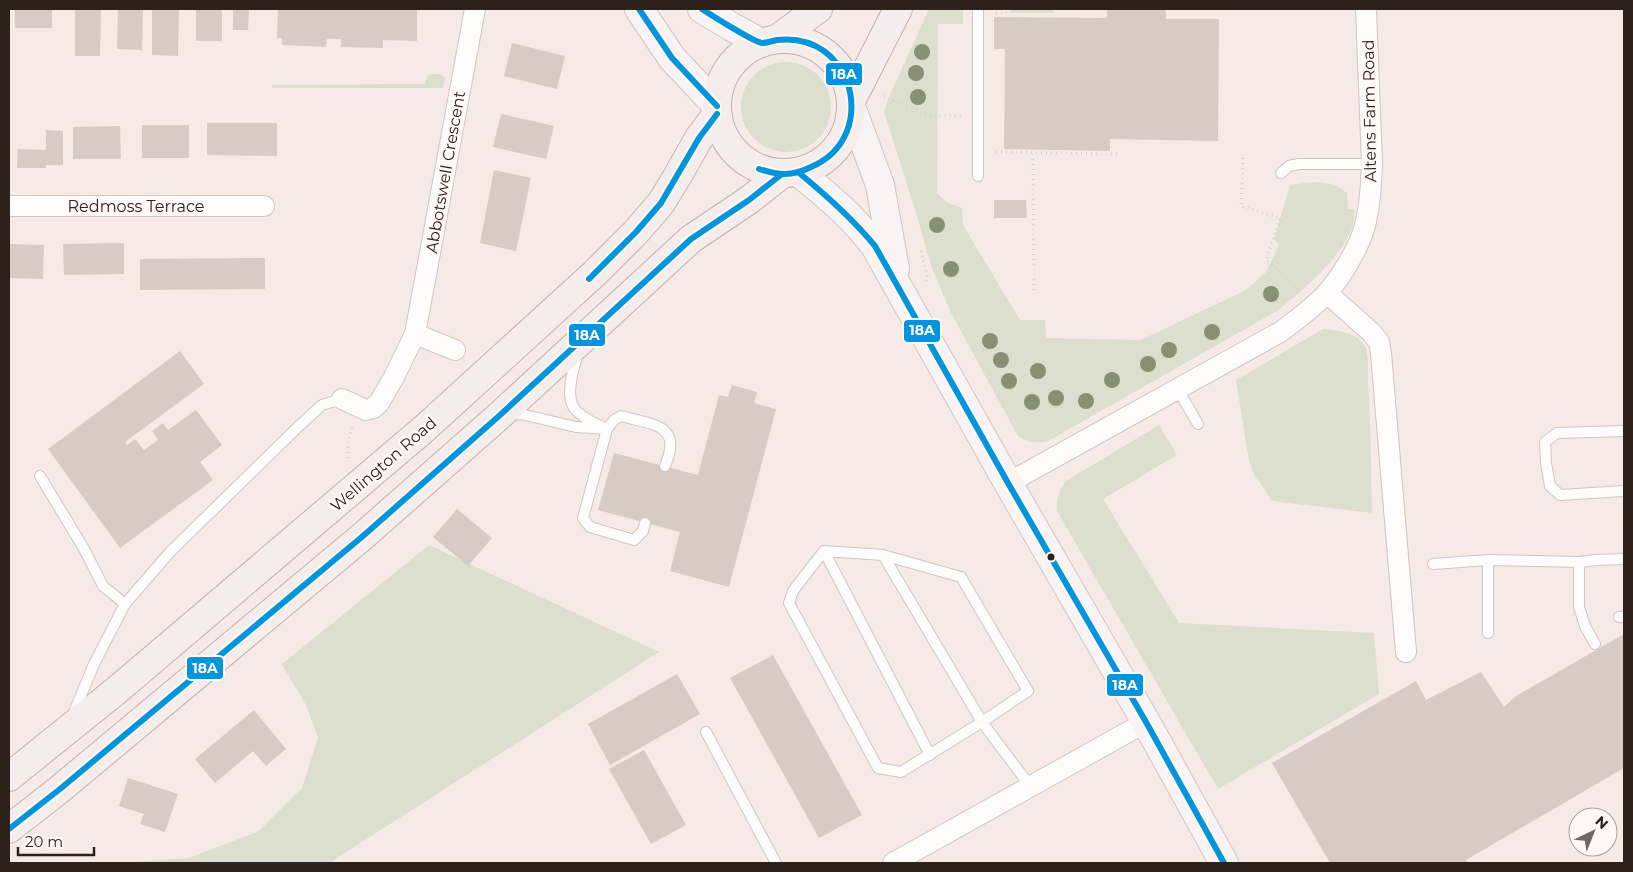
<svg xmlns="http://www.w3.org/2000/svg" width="1633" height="872" font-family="Montserrat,sans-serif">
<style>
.green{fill:#dcdece}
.building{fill:#d6cbc5}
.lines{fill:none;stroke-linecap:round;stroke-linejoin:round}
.service-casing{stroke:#d0c5c0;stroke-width:12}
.minor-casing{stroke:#d0c5c0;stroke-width:22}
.secondary-casing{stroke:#d0c5c0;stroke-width:30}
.primary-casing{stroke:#c3b2ae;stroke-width:30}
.path{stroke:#d6d2d1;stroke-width:3;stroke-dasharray:1 4;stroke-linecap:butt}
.service{stroke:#fefcfb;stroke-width:10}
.minor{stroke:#fefcfb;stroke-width:20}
.secondary{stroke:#f9f4f3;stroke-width:28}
.primary{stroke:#f5edec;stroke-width:28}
.bus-1-casing{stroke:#fff8f5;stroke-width:10}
.bus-1{stroke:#0295dd;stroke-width:6}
.tree{fill:#888f72}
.bus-dot{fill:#2d211b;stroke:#fff8f5;stroke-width:2}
.labels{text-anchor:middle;stroke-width:5;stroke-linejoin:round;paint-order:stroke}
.street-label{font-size:16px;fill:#2d211b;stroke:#fff8f5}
.line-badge{stroke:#fff8f5;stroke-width:2}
.badge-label{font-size:14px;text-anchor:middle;font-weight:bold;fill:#fff}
</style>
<rect width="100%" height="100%" fill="#f5eae5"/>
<path class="green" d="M929,9H963V24H938L937,193L946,202L962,208L963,225L1020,320H1045L1046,338L1141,340L1246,290L1266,272L1279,245L1274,240L1290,185C1311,182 1330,178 1347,193L1348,209H1354C1354,213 1355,217 1354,221C1347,253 1302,291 1277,311L1048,441C1038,444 1028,443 1018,436L951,313L931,266L918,219L884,112L890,95Z
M1011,9H1053V13H1011Z
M741 107a45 45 0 1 1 90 0a45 45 0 1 1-90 0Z
M431,74H439L445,77L443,88H272V85L425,84L427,76Z
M1323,329C1337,330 1360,332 1366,349C1369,357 1368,374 1368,383C1371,426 1371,470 1372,513L1272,501L1254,474L1249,461L1236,380Z
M1159,425L1177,455L1103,499L1179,623L1374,633L1379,694L1218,789L1057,511C1056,499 1059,491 1066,481Z
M429,545L659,652L329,863H121L189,858L259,831L302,788L318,738L306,705L282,664Z"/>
<path class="building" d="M15,9H52V28H15Z
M75,9H101L100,56H75Z
M118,9H143L142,50L117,49Z
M152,9H179L178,56L152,55Z
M196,9H222V41H196Z
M233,9L249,10L248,30H233Z
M278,9H417V41L383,40V48L341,47V39H327L326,47L282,45V38H277Z
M1107,9H1166V19H1219L1218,141L1110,139V151L1004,149L1005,49H994V17L1107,18Z
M512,43L565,56L557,89L504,76Z
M501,114L554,126L546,159L493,147Z
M207,123H277V156L207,155Z
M142,125H189V158H142Z
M120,126L121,159H73V127Z
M46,130L63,131V165H46V168H17L18,149L46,150Z
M494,170L531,178L516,251L480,243Z
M994,200H1026L1027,218H994Z
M124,243V274L64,275L63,244Z
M9,244L44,245L43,279L9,278Z
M265,258V289L140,290V259Z
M180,351L204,384L125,442L127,445L135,439L144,450L158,440L152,431L163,423L168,430L196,410L222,445L200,462L213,480L120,548L48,449Z
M732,385L757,392L754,403L776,409L729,587L670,571L680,532L598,510L614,453L698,475L719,395L728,397Z
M457,509L492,538L468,566L433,537Z
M1624,634V768L1466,860L1468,863H1330L1272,763L1416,681L1426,700L1481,672L1504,707L1516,696Z
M773,655L862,815L819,838L730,678Z
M677,674L700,714L610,765L588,724Z
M254,710L286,749L266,766L253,751L215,783L195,759Z
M644,750L686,825L651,844L609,769Z
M128,778L178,794L165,832L140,824L144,814L119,806Z"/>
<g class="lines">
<g class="service-casing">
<path id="service" d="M1281,173L1289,166L1299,164H1372
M978,176V9
M579,351C574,365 565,395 574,408C582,418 596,424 607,429L614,420L621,416C653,425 683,424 665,466
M1178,390L1198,424
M508,415L521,414L576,427L607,429L583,518L590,527L634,540L643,531L645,523
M1624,431L1557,433L1545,442L1546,463L1550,486L1560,495L1624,491
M40,476L83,547L103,586L125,604L170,552L300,425L322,405L342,399
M824,551L930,755
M883,555L982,722L901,772L878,768L789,603L793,591L824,551L883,555L961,577L1028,691L982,722L1030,786
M1488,560V633
M1579,562V607L1585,626L1595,644
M1433,564L1488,560L1579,562L1596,560L1624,559
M1619,617H1624
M72,717L94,664L125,604
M706,732L776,863"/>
</g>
<g class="minor-casing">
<path id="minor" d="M9,206H264
M1327,293L1372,333L1379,342L1381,353L1406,652
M415,334L455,350
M342,399L366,410L373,408L379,403L394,377L415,334L475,9
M1008,483L1282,331C1297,319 1313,308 1326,294C1340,279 1358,249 1364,229C1370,208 1371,185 1372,164L1366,9
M893,863L1146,722"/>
</g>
<g class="secondary-casing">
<path id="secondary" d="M639,9L672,58L717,106
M702,9L732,27L761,43
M852,109L880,185L895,269
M798,172C827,195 853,217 875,246L1008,483L1146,722L1224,863"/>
</g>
<g class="primary-casing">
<path id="primary" d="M717 106a67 67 0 1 1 134 0a67 67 0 1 1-134 0Z
M777,39L818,9
M852,99L898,9
M9,777L117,690L425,428L595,273L636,232L661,203L677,177L699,138L717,114
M9,829L60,789L363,536L499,416L691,239L749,200L782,174"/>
</g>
<path class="path" d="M996,13H1006V9
M884,96L924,115L961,116
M996,152L1117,154
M1033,154L1034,293
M1243,158L1241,206L1280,218L1266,260L1299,290
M921,251L927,274V281
M348,458V443L352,427"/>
<use href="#service" class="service"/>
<use href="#minor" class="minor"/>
<use href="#secondary" class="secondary"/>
<use href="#primary" class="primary"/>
<g class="bus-1-casing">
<path id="bus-1" d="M639,9L672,58L717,106
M702,9C711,15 754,42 762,43C766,43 772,41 777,40C794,38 810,41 824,51C834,58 842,70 847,81C859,117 846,152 811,167C803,171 794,174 785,174C776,174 768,172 759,169
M798,172C826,195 852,218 875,246L1008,483L1146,722L1224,863
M589,279L636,232L661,203L699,138L717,114
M9,829L60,789L363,536L499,416L691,239L749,200L782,174"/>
</g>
<use href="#bus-1" class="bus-1"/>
</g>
<g class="tree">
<circle cx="922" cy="52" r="8"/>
<circle cx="916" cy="73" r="8"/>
<circle cx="918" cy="97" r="8"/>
<circle cx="937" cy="225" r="8"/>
<circle cx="951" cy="269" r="8"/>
<circle cx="1271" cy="294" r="8"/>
<circle cx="1212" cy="332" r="8"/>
<circle cx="990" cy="341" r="8"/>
<circle cx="1169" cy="350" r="8"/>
<circle cx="1001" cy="360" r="8"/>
<circle cx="1148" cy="364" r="8"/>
<circle cx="1038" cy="371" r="8"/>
<circle cx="1112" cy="380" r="8"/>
<circle cx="1009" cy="381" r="8"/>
<circle cx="1056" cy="398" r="8"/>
<circle cx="1086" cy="401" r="8"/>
<circle cx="1032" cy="402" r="8"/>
</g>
<circle class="bus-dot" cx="1051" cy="557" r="4.5"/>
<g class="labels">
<g class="street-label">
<text transform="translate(1369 111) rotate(-91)" y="6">Altens Farm Road</text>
<text transform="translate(445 172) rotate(-80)" y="6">Abbotswell Crescent</text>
<text x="136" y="212">Redmoss Terrace</text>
<text transform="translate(383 464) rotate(-41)" y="6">Wellington Road</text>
</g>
</g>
<g class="line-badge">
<rect x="825" y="62" width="38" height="24" rx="5" fill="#0295dd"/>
<rect x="903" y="319" width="38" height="24" rx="5" fill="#0295dd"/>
<rect x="568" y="323" width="38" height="24" rx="5" fill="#0295dd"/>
<rect x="186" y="656" width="38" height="24" rx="5" fill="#0295dd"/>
<rect x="1106" y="673" width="38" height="24" rx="5" fill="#0295dd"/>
</g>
<g class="badge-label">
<text x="844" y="79">18A</text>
<text x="922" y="335">18A</text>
<text x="587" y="340">18A</text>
<text x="205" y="673">18A</text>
<text x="1125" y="690">18A</text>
</g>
<rect width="1633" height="872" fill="none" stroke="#2d211b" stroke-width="20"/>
<g transform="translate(1593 832) rotate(43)"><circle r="24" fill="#fff8f5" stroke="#aba29e"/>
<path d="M0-4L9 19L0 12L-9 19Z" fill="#736762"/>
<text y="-8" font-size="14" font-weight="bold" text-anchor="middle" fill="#2d211b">N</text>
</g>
<path d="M18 847v8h76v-8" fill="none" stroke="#2d211b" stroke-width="2.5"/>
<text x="25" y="847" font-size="15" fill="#2d211b" stroke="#fff8f5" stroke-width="4" paint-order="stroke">20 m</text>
</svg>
